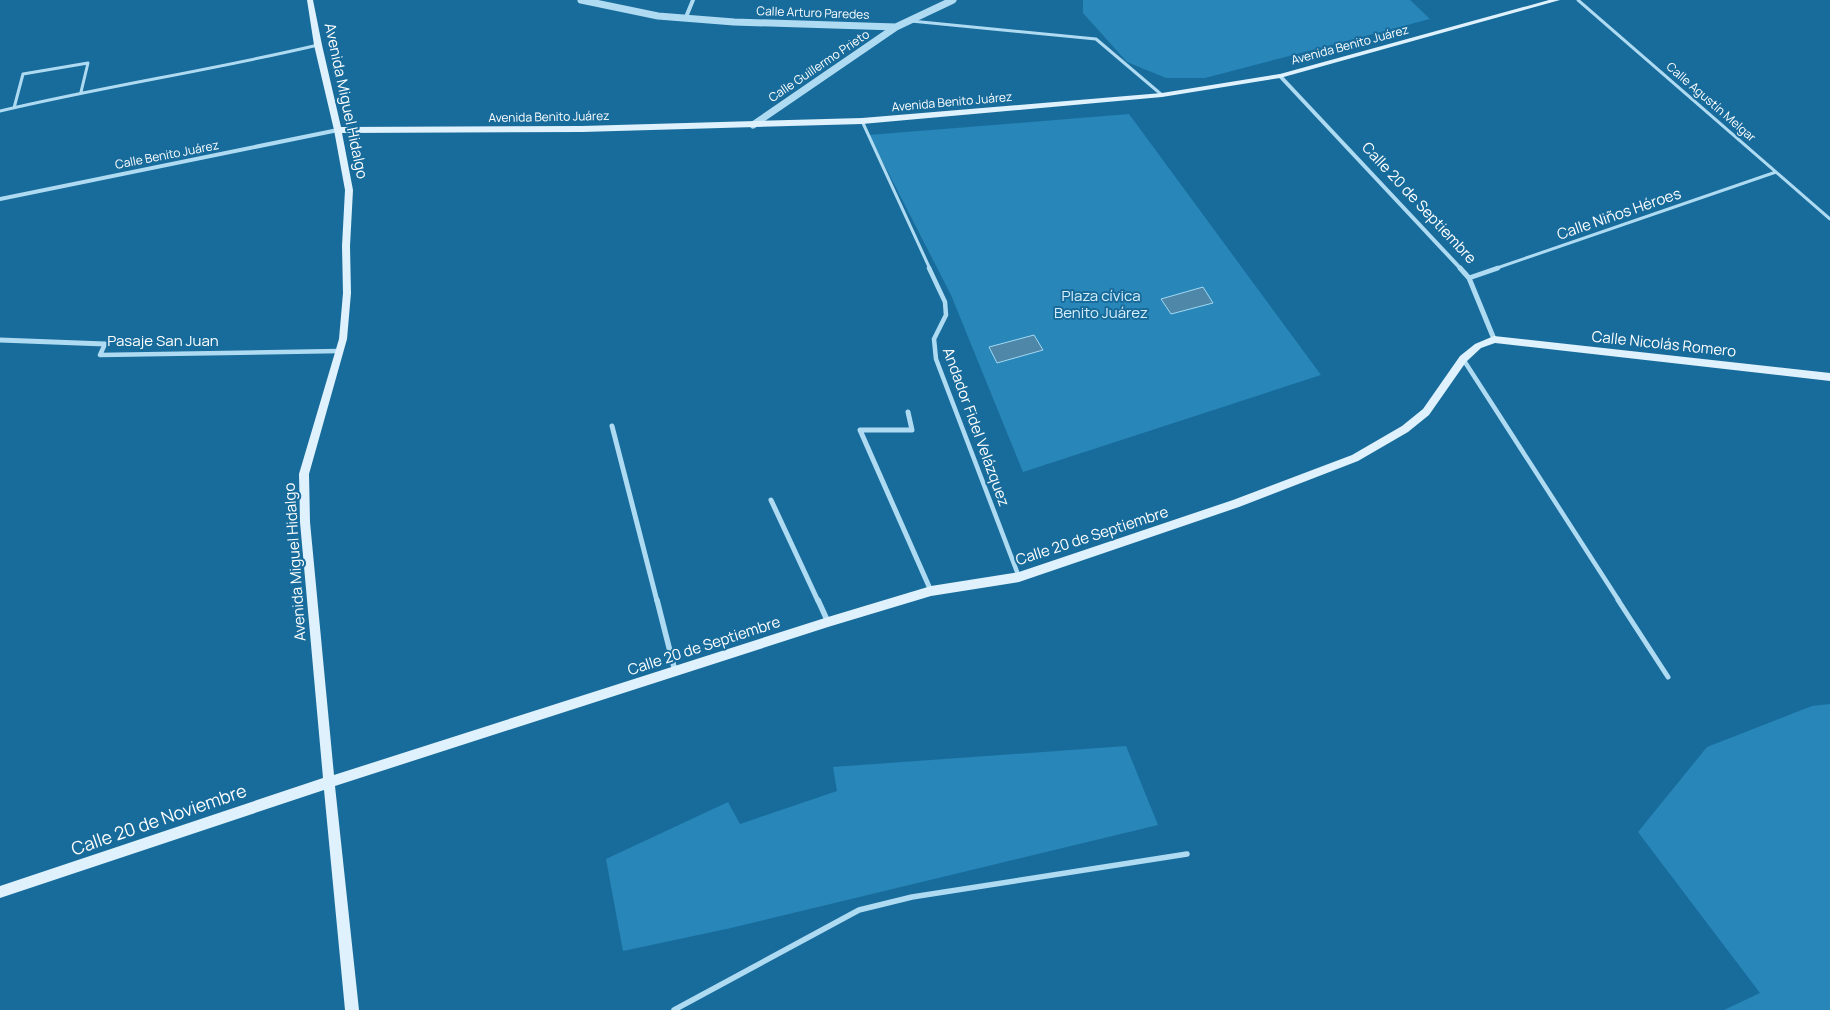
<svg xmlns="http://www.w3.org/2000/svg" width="1830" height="1010" font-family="Manrope,sans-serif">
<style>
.green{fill:#2886b8}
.water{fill:#4e87a7;stroke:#a2d9f4}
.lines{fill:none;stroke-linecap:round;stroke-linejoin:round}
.service{stroke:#afdbf2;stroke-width:3}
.pedestrian-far2{stroke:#afdbf2;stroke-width:3}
.pedestrian-far1{stroke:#afdbf2;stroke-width:4.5}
.pedestrian{stroke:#afdbf2;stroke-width:5}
.minor-far2{stroke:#afdbf2;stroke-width:4}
.minor-far1{stroke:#afdbf2;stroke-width:5}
.minor{stroke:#afdbf2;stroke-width:5.5}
.tertiary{stroke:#afdbf2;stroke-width:7}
.secondary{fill:#def1fc;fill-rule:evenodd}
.labels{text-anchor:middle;stroke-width:4;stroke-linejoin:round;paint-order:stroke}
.far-street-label{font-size:12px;fill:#fff;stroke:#186c9c}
.street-label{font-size:15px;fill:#fff;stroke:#186c9c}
.park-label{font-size:15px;fill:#d7effc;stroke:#186c9c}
.near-street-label{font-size:18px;fill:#fff;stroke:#186c9c}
</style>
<rect width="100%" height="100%" fill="#186c9c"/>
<path class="green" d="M1083,0H1410L1430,19L1205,78H1166L1127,62L1083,13Z
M1129,114L1321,375L1023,472L951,295L869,135Z
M1830,704V1010H1724L1760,993L1638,832L1707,747L1812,706Z
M1126,746L1158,825L731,928L623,951L606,859L728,802L740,824L837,791L833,767Z"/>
<path class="water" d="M1203,287L1213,303L1171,314L1161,299Z
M1034,335L1043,350L997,363L989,347Z"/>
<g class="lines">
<path class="service" d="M14,108L23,74L88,63L81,92
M0,111C105,86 213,70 318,45"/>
<path class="pedestrian-far2" d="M1578,0L1830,219
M911,21L1096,39L1162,95
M862,121L930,269
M1494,269L1776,172"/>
<path class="pedestrian-far1" d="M929,268L945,302L946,315L934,339L936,359L1019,577
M1469,278L1498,268
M105,344L100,355L339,351
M1463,359L1619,601"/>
<path class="pedestrian" d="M1618,600L1668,677"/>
<path class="minor-far2" d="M686,17L693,0
M1280,76L1461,269
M0,199L338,130"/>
<path class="minor-far1" d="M1460,268L1469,278L1494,339
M0,340L105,344
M908,412L912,430H860L931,591
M612,426L657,601
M771,500L818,601"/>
<path class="minor" d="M657,600L675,671
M818,600L828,622
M674,1010L859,910L912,897L1187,854"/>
<path class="tertiary" d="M581,0L658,16L734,22L896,27
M753,125L896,27L953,0"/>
<path class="secondary" d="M307,0H313L322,45L341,127L582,126L862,118L1162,93L1280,74L1549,0H1560L1280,78L1162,97L862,124L582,132L342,133L353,190L350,246L351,293L347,339L309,474L310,522L334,775L828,617L931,586L1019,572L1233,500L1352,455L1402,426L1423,409L1460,356L1475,344L1494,336L1830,373V381L1495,343L1481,348L1466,362L1429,415L1408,432L1358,461L1239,507L1019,582L931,596L828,627L335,786L359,1010H345L324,790L0,898V886L323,778L300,522L299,474L339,339L343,293L342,246L345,190L334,130L314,45Z"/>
</g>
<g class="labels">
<g class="far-street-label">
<text transform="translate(813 13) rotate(2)" y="4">Calle Arturo Paredes</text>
<text transform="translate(1350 45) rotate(-15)" y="4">Avenida Benito Juárez</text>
<text transform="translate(819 66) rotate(-34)" y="4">Calle Guillermo Prieto</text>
<text transform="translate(952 102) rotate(-5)" y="4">Avenida Benito Juárez</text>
<text transform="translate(1711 102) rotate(41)" y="4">Calle Agustín Melgar</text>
<text transform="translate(549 117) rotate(-1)" y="4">Avenida Benito Juárez</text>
<text transform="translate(167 155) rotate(-11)" y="4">Calle Benito Juárez</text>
</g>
<g class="street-label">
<text transform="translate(346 101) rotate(78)" y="5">Avenida Miguel Hidalgo</text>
<text transform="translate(1419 203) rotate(47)" y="5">Calle 20 de Septiembre</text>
<text transform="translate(1619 214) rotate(-19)" y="5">Calle Niños Héroes</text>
<text x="163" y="346">Pasaje San Juan</text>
<text transform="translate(1664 344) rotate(6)" y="5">Calle Nicolás Romero</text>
<text transform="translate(976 427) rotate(70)" y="5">Andador Fidel Velázquez</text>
<text transform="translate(1092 536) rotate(-18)" y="5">Calle 20 de Septiembre</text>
<text transform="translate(295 562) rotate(-94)" y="5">Avenida Miguel Hidalgo</text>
<text transform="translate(704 646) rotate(-18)" y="5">Calle 20 de Septiembre</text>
</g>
<g class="park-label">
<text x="1101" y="301">Plaza cívica<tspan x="1101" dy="17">Benito Juárez</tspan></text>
</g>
<g class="near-street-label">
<text transform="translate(159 820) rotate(-19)" y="6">Calle 20 de Noviembre</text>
</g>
</g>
</svg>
